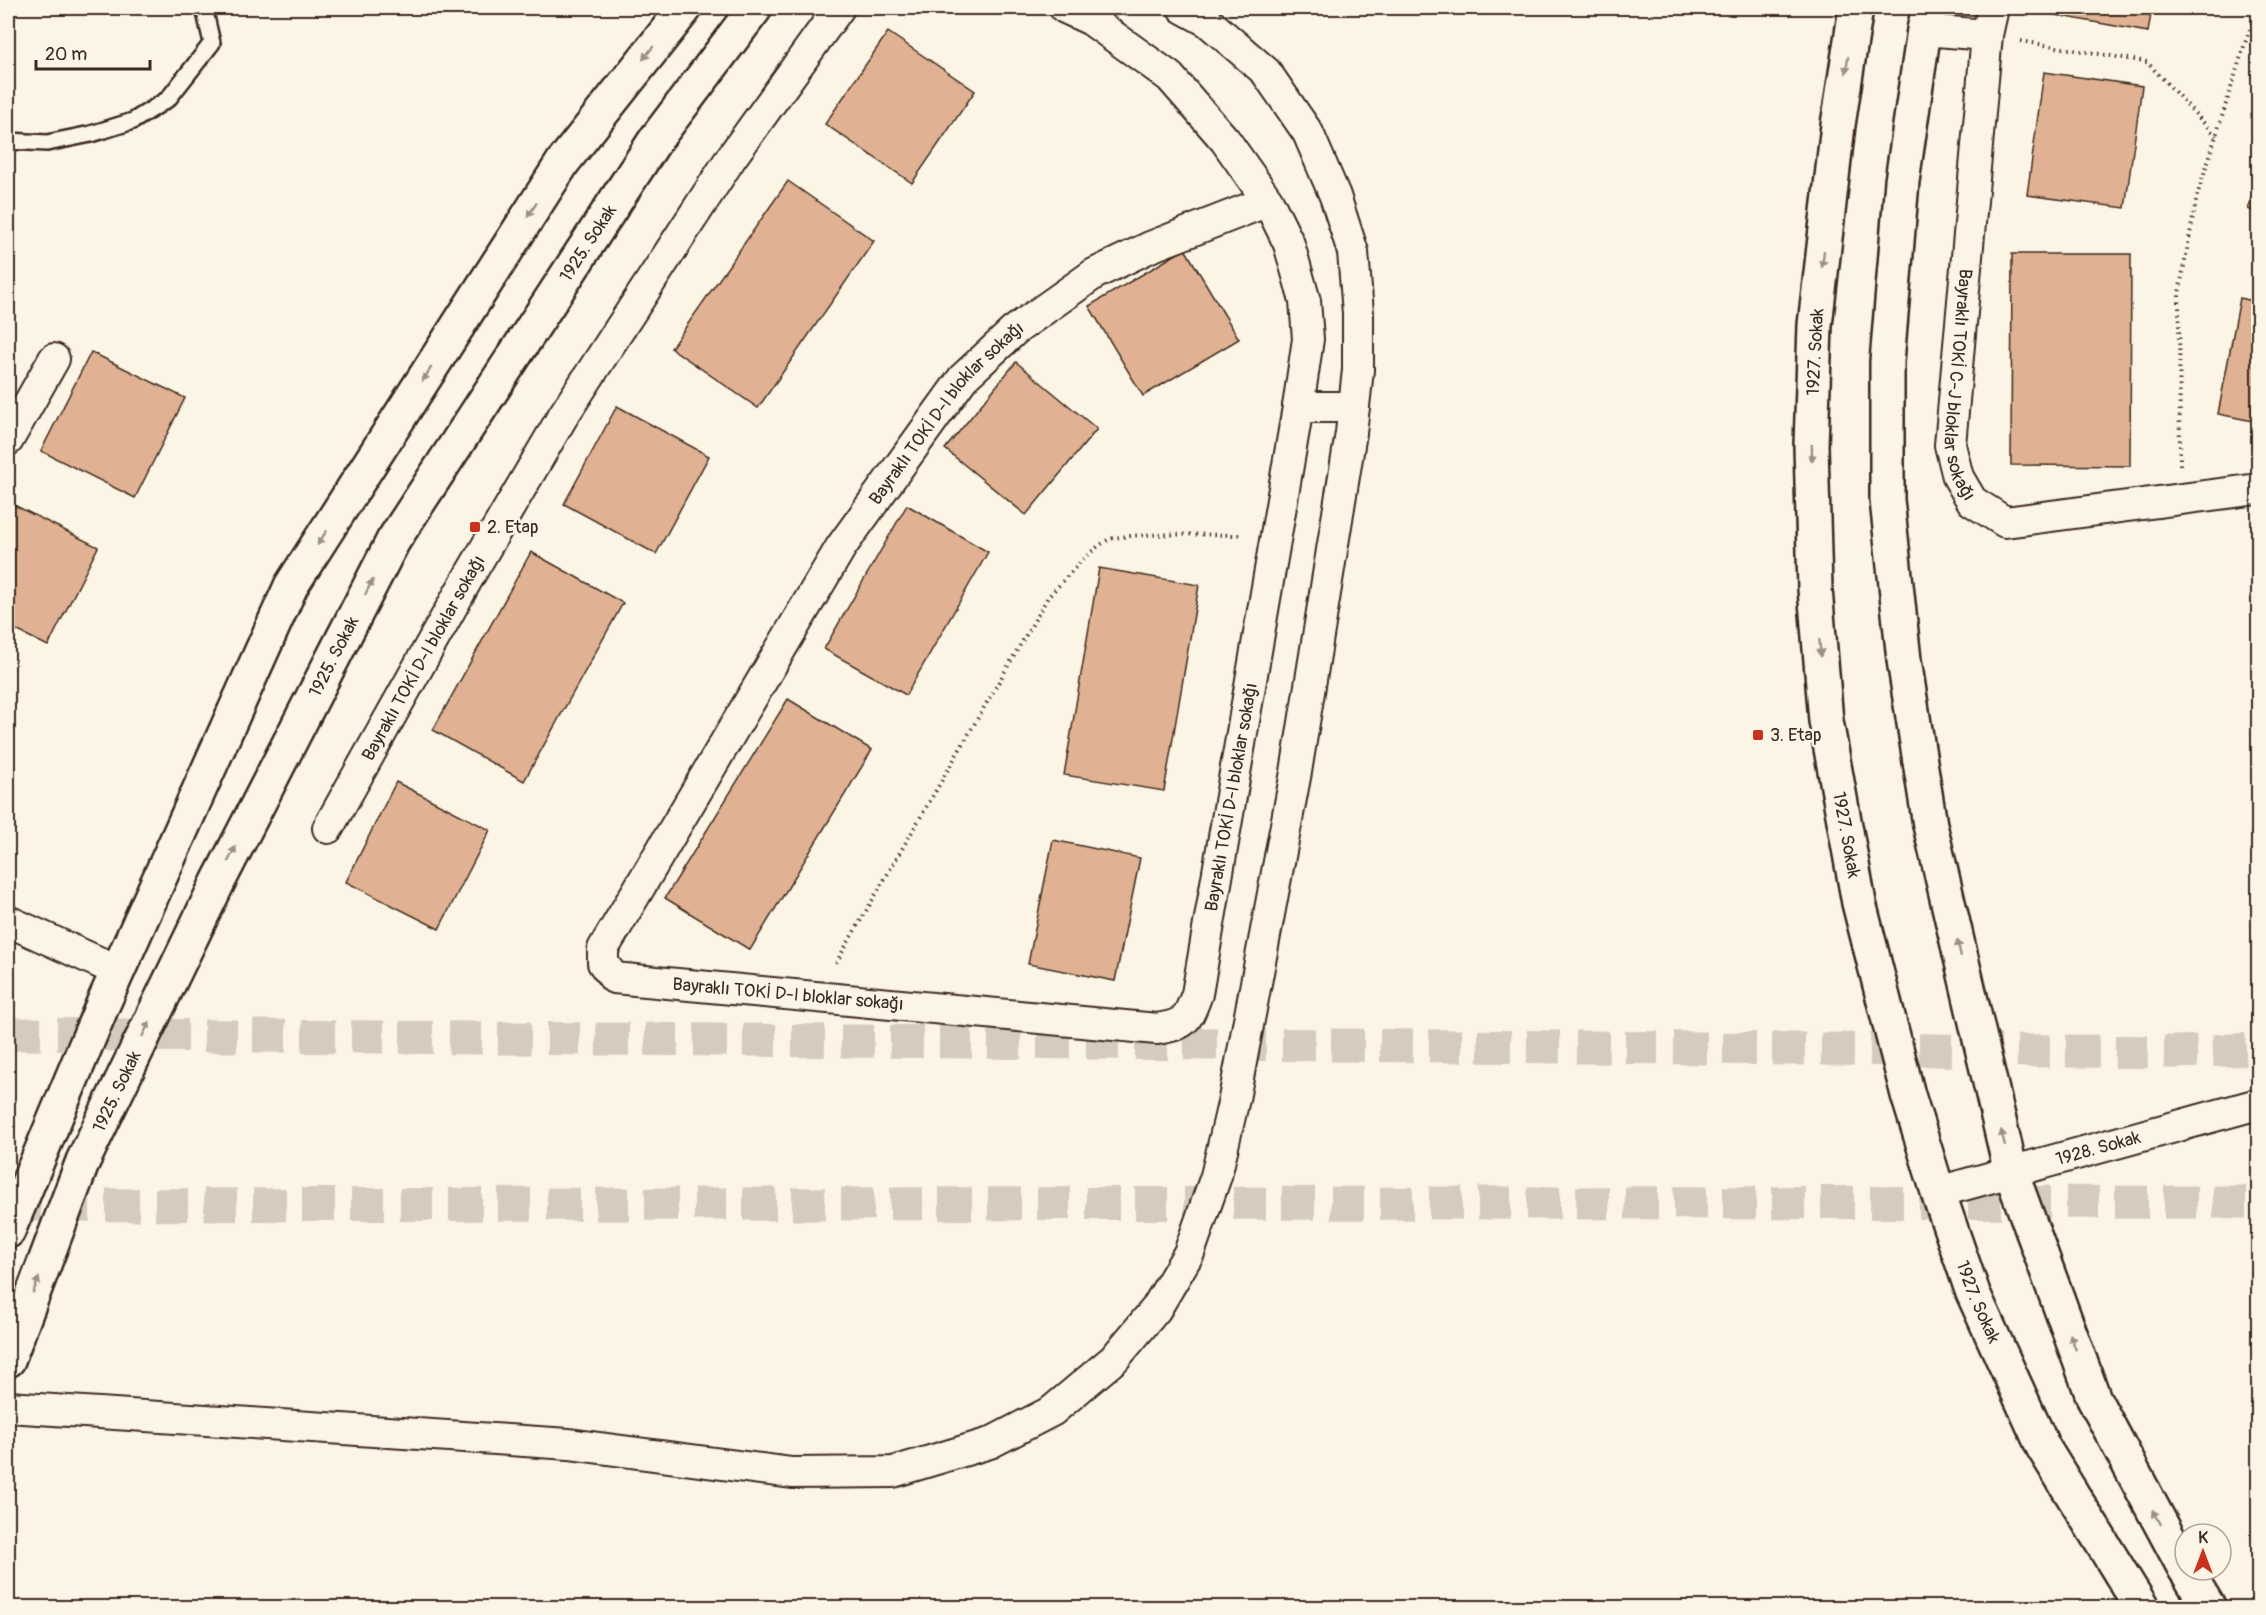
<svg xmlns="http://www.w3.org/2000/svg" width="2266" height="1615" font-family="Pangolin,sans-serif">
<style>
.building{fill:#e0b192;stroke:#3b2a1e;stroke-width:1.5}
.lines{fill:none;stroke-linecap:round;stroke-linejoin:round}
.highway-tunnel{stroke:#d5ccbd;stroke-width:33;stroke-dasharray:33 16;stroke-linecap:butt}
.lane-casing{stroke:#3b2a1e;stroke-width:20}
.street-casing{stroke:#3b2a1e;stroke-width:34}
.secondary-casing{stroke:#3b2a1e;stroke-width:38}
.path{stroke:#3b2a1e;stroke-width:4;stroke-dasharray:1.5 4.5;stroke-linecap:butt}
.lane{stroke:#fcf5e5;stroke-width:15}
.street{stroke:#fcf5e5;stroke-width:30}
.secondary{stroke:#fcf5e5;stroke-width:33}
.oneway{fill:#9c9082}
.poi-dot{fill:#c8321e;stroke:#fcf5e5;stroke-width:2}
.labels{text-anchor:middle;stroke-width:5;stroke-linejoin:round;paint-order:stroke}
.street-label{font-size:18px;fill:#3b2a1e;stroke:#fcf5e5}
.poi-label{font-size:18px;fill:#3b2a1e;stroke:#fcf5e5;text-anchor:start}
</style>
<rect width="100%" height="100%" fill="#fcf5e5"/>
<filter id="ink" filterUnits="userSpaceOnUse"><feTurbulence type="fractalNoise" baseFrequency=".0167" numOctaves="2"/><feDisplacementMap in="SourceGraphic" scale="12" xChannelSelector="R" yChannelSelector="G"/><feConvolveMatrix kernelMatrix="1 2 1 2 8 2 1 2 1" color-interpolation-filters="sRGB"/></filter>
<g filter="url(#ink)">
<path class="building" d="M2052,8H2152L2148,32L2050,14Z
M888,32L975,91L912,183L825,124Z
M2044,72L2142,86L2125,208L2027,195Z
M2258,176V213L2248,209Z
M788,181L874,241L758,408L671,348Z
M1185,249L1239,339L1143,396L1089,306Z
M2012,254H2131L2130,466L2011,465Z
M2240,298L2258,302V422L2218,414Z
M91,352L185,398L135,498L41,451Z
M1016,362L1097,429L1026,515L945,449Z
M617,406L709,456L656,554L564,504Z
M8,502L98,547L48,646L8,626Z
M907,505L988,552L906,695L824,649Z
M531,552L623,603L524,781L433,730Z
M1099,568L1199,585L1164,791L1064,775Z
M788,699L872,750L750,950L665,898Z
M396,782L490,830L439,929L346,882Z
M1053,840L1140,858L1115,981L1028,964Z"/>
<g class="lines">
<path class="highway-tunnel" d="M8,1034L2175,1052L2258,1049
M8,1205L2258,1202"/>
<g class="lane-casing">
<path id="lane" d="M8,141L47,143L91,134L133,121L168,99L212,43L204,8"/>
</g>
<g class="street-casing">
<g id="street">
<path id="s1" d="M1065,8L1091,20L1170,77L1225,140L1268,201L1289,244L1305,301L1308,339L1298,407L1197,994C1187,1020 1187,1024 1157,1029L614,978L603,963V949L841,547L963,378L1015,330L1094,274L1150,247L1268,201"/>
<path id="s2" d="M1993,8L1987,35L1950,445L1958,477L1972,501L2005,522L2258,489"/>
<path d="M1924,30L1987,35"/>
<path d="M1298,407H1354"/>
<path d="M8,440L54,359"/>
<path id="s3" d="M328,828L468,578L563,416L731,158L839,8"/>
<path d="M8,921L118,971"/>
<path id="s4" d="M1938,1192L2258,1104"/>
<path d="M8,1407L569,1444L792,1473L893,1472L990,1443L1052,1411L1114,1359L1156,1309L1189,1253L1216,1176L1234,1099L1296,772L1351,433L1358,370V313L1353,252L1335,196L1308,133L1266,72L1207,21L1183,8"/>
</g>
</g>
<g class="secondary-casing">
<g id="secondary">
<path id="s5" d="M1856,8L1838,125L1815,325L1811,446L1815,589L1826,721L1859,903L1908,1095L1938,1192L1973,1293L2043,1447L2142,1608"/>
<path d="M1929,8L1924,30L1902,181L1887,362V500L1904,660L1930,825L2011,1172L2094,1399L2185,1569"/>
<path d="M8,1231L103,1004L291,586L563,162L685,8"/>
<path id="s6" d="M8,1360L83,1161L217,884L393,541L656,139L755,8"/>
<path d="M2186,1570L2209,1608"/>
</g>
</g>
<path class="path" d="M2021,41L2147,62L2216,136
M2180,465L2179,293L2197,196L2247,37L2258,9
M836,963L1048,597C1065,580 1086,552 1108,540C1122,532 1220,535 1242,535"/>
<use href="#lane" class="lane"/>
<use href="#street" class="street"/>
<use href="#secondary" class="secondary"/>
</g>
<defs><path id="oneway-solid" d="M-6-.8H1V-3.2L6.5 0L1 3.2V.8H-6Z" transform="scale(1.5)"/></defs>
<g class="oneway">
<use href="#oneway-solid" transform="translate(648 53) rotate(128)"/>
<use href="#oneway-solid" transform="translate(1847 65) rotate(98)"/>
<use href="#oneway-solid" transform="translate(532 210) rotate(123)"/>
<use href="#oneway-solid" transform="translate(1823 259) rotate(97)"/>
<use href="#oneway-solid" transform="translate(427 374) rotate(123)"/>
<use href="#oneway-solid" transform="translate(1812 453) rotate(89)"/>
<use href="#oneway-solid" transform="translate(322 538) rotate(123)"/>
<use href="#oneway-solid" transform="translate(369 587) rotate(-63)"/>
<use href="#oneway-solid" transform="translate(1820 648) rotate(85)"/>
<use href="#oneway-solid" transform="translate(232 854) rotate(-63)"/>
<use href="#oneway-solid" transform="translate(1959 948) rotate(-103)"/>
<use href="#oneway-solid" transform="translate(146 1029) rotate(-64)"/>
<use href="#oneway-solid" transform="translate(2003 1138) rotate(-103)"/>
<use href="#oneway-solid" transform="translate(36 1285) rotate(-69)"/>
<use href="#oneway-solid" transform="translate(2073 1342) rotate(-110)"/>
<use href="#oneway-solid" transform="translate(2157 1517) rotate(-118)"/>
</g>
</g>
<g class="poi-dot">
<rect x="469" y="521" width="12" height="12" rx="3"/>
<rect x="1752" y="729" width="12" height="12" rx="3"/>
</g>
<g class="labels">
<g class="street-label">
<text dy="6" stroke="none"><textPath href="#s6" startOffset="1262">1925. Sokak</textPath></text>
<text transform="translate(1815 352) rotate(-87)" y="6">1927. Sokak</text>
<text dy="6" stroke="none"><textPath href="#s2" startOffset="380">Bayraklı TOKİ C-J bloklar sokağı</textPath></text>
<text dy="6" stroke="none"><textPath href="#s1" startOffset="2368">Bayraklı TOKİ D-I bloklar sokağı</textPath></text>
<text dy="6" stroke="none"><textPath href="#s6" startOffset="776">1925. Sokak</textPath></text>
<text dy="6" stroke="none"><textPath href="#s3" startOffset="195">Bayraklı TOKİ D-I bloklar sokağı</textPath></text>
<text transform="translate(1231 797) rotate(-80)" y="6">Bayraklı TOKİ D-I bloklar sokağı</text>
<text dy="6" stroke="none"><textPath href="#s5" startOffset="832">1927. Sokak</textPath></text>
<text transform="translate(788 994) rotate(5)" y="6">Bayraklı TOKİ D-I bloklar sokağı</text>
<text dy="6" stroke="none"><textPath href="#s6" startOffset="290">1925. Sokak</textPath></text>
<text dy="6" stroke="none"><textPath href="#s4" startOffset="166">1928. Sokak</textPath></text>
<text dy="6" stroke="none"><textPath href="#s5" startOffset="1318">1927. Sokak</textPath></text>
</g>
<g class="poi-label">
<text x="487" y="533">2. Etap</text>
<text x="1770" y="741">3. Etap</text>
</g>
</g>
<rect width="2266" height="1615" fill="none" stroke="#fcf5e5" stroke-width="30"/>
<rect x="15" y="15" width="2236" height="1585" fill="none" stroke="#3b2a1e" stroke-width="2" filter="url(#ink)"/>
<g transform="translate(2203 1552)"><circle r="28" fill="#fcf5e5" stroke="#afa495" stroke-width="1.5"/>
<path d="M0-4.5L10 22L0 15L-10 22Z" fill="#c8321e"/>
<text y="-9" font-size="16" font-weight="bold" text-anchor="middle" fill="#3b2a1e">K</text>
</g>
<path d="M36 60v9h114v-9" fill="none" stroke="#3b2a1e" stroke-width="3"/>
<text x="45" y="60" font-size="18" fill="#3b2a1e" stroke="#fcf5e5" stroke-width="4.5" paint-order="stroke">20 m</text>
</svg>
